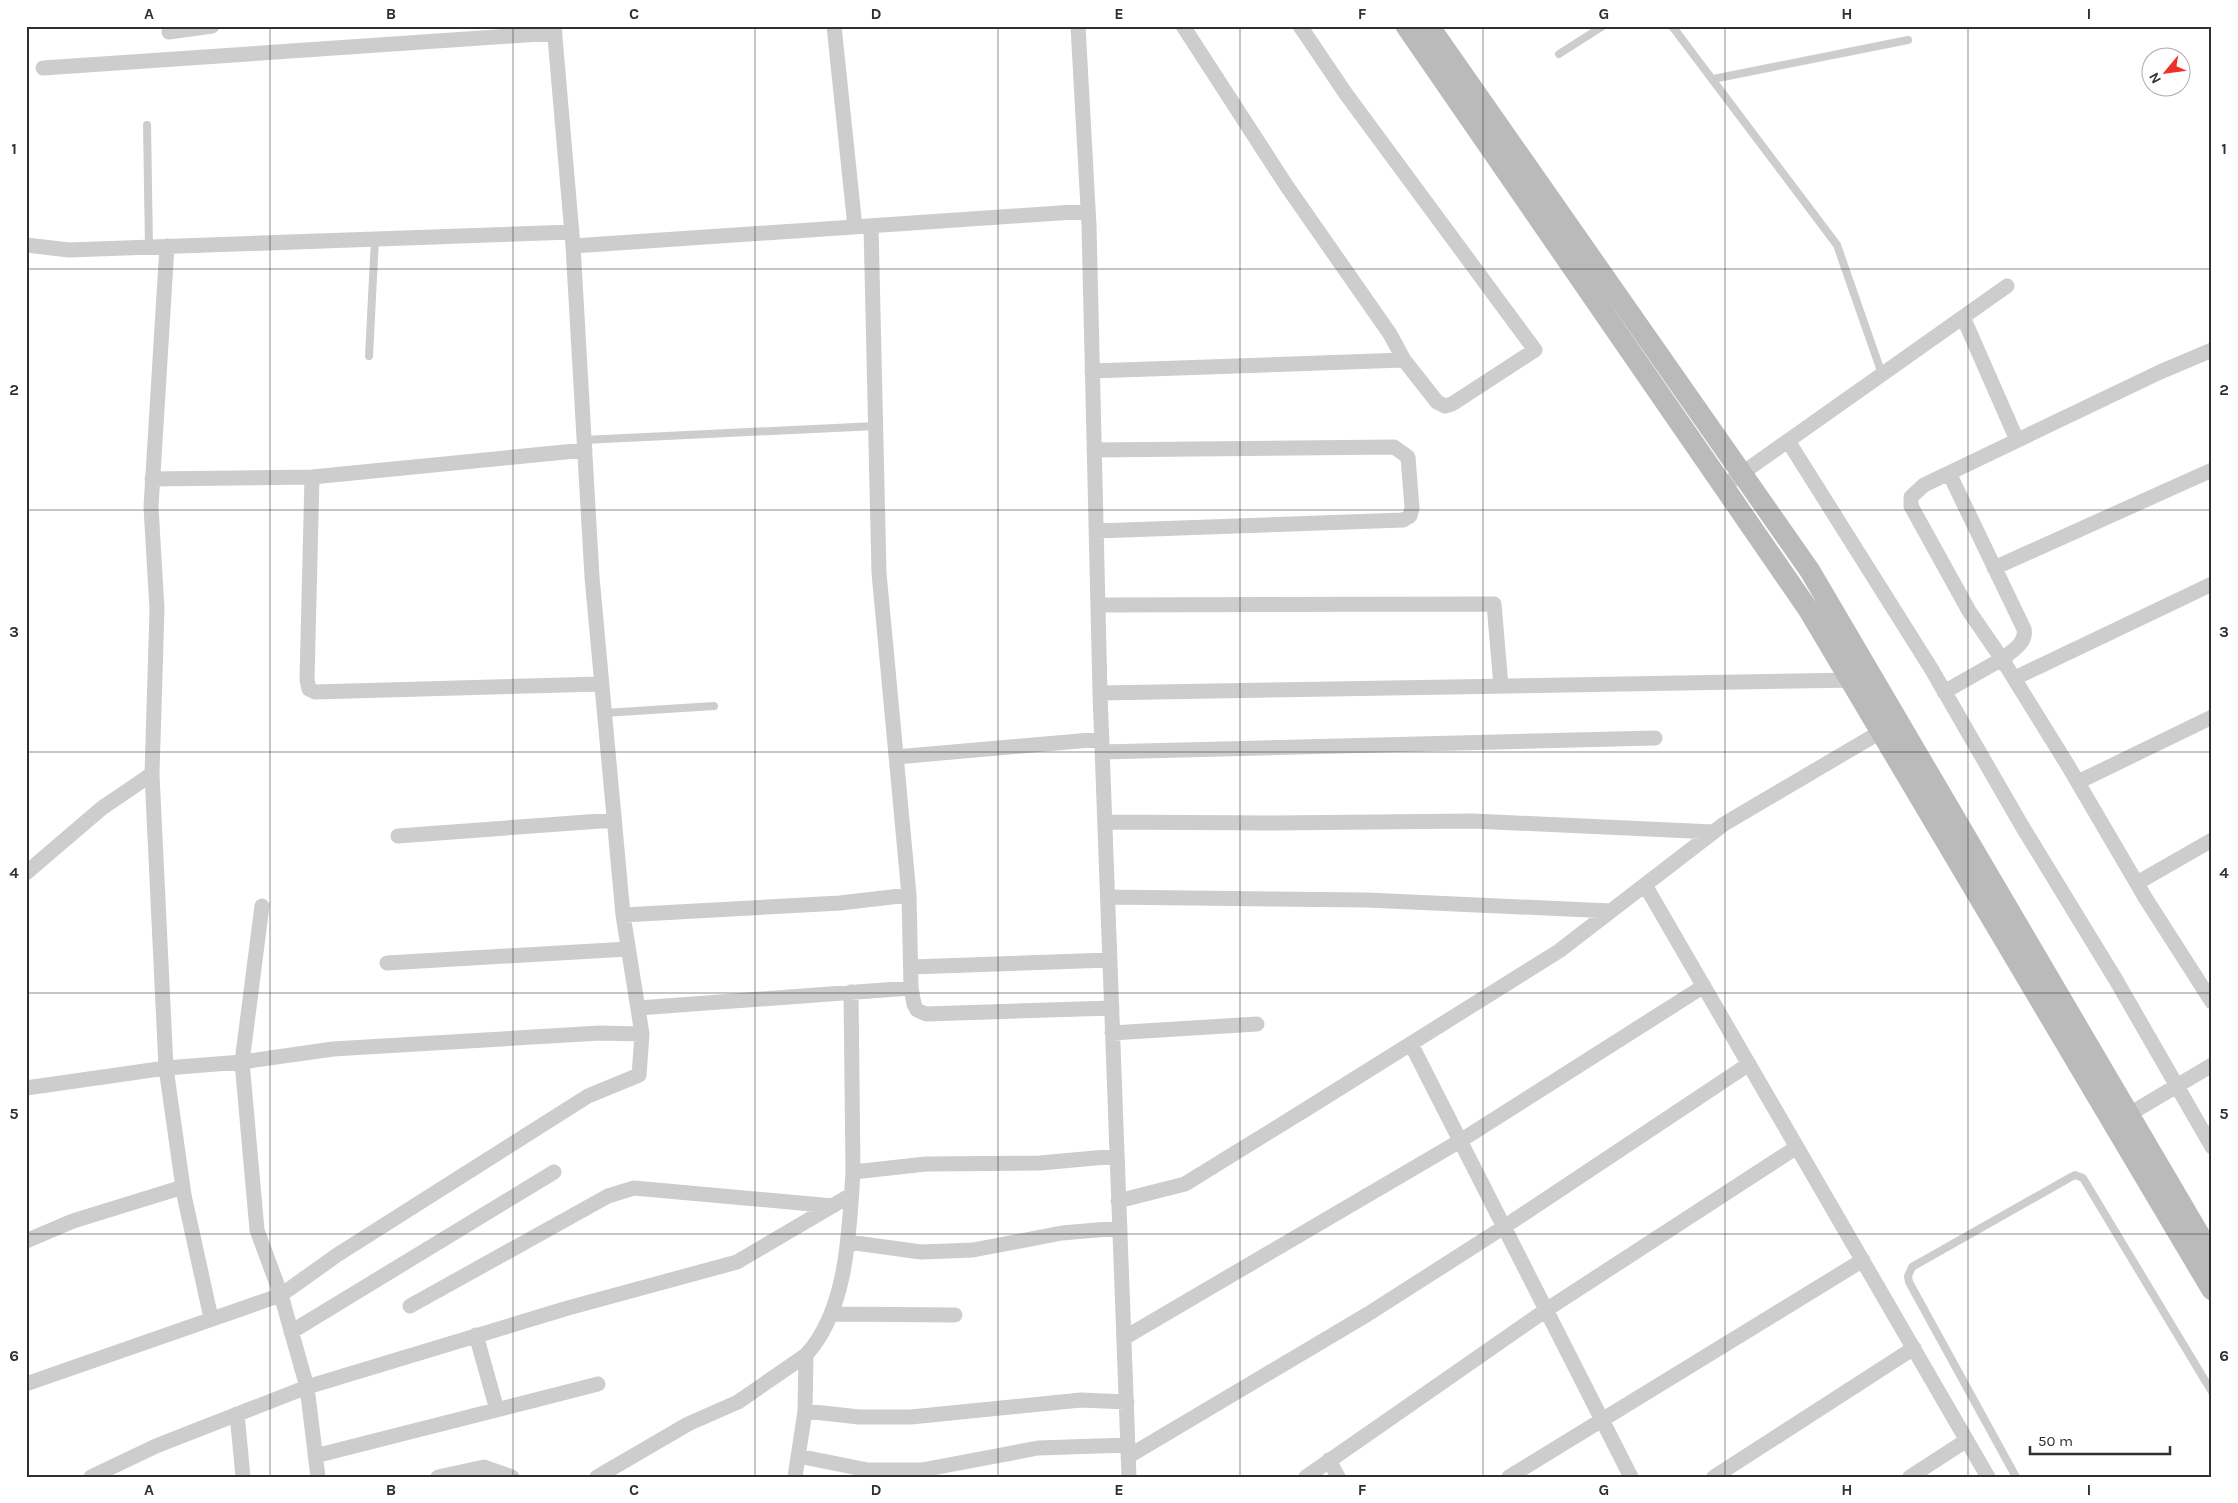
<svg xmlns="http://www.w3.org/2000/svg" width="2238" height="1503" font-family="Karla,sans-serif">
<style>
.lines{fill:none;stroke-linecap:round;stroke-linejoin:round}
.lane{stroke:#cdcdcd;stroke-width:8}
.street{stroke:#cdcdcd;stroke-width:15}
.secondary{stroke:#bababa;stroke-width:21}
.grid{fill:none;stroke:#303030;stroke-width:1;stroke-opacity:0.55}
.neatline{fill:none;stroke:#303030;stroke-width:2}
.grid-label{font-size:16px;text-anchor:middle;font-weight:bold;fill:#303030}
</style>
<rect width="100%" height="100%" fill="#fff"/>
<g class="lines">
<path class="lane" d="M1672,26L1837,245L1882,374
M1559,54L1603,26
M1713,79L1908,40
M147,125L149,247
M369,356L375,239
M584,440L876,426
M604,713L714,706
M2016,1477L1909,1282L1908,1276L1912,1267L2071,1177L2075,1175L2083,1178L2212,1392"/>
<path class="street" d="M834,26L855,227
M1078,26L1089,226L1100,693L1129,1477
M1300,26L1346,94L1535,350L1452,404L1445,406L1437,402L1404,360
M169,32L212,26
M43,68L555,33
M871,226L879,573L909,895L911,988L914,1004L917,1010L926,1014L1112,1008
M26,245L69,250L572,232
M573,246L1088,211
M1963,317L2017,440
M1092,371L1404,360L1390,334L1286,185L1183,26
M1788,441L1932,670L2022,826L2116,980L2212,1147
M1094,450L1394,447L1408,457L1412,508L1410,516L1403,520L1096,531
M1949,473L2024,629C2027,643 2012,651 2002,659L1969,611L1911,506V497L1924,485L2160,372L2212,350
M312,477L307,680L309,689L315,692L602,684
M152,479L312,477L585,450
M1724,486L2007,286
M1994,568L2212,470
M1098,605L1494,604L1501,686
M2015,678L2212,584
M1944,692L2002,659L2067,764L2146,899L2212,1002
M1100,693L1858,680
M1102,752L1655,738
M896,757L1102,739
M152,774L166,1068L184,1195L211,1318
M2078,782L2212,717
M1105,822L1274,823L1473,821L1713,832
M398,836L614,820
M26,873L102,808L152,774L157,609L151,507L167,246
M2137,883L2212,840
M1645,885L1988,1477
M1108,897L1367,900L1611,911
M623,915L840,903L909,895
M387,963L628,949
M911,967L1110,960
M851,992L853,1172
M638,1008L911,988
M1112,1033L1257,1024
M1411,1044L1631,1477
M26,1088L166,1068L242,1062L262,906
M2121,1119L2212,1065
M1118,1201L1185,1184L1308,1108L1559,951L1724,824L1882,731
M26,1241L73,1221L183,1187
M848,1242L921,1252L973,1250L1062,1233L1120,1228
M410,1306L608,1196L634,1188L833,1206
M832,1314L955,1315
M291,1332L554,1172
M476,1335L497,1410
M1124,1338L1460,1141L1704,986
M26,1384L281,1295L257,1230L242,1062L333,1049L600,1033L642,1034
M805,1411L859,1417H911L1081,1400L1127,1402
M237,1414L243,1477
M315,1456L598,1384
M798,1456L868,1470H922L1038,1448L1128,1445
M1129,1456L1368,1314L1504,1227L1749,1064
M1329,1460L1338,1477
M91,1477L156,1446L307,1387L568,1308L737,1262L851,1195
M318,1477L307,1387L281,1295L337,1255L588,1096L639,1075L642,1034L623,915L592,577L573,246L554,26
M438,1477L484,1467L512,1477
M597,1477L688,1424L738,1402L806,1355C848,1309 849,1231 853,1172L926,1164L1040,1163L1117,1156
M795,1477L805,1411L806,1355
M1306,1477L1546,1310L1797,1147
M1509,1477L1863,1260
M1714,1477L1914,1348
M1910,1477L1967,1440"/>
<path class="secondary" d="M1406,26L1808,609L2212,1290
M1429,26L1810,571L2212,1256"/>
</g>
<path class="grid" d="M270,26V1477M513,26V1477M755,26V1477M998,26V1477M1240,26V1477M1483,26V1477M1725,26V1477M1968,26V1477M26,269H2212M26,510H2212M26,752H2212M26,993H2212M26,1234H2212"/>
<rect width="2238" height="1503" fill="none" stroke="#ffffff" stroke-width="55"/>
<g transform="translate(2166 72) rotate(241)"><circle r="24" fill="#ffffff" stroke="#acacac"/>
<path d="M0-4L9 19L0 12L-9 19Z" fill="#ef302a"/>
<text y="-8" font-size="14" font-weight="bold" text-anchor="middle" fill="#303030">N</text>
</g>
<path d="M2030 1446v8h140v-8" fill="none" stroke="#303030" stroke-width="2.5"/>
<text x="2038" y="1446" font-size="15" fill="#303030" stroke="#ffffff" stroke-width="4" paint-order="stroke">50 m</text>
<rect x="28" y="28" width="2182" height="1448" class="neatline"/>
<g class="grid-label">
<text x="149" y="19">A</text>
<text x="391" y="19">B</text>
<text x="634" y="19">C</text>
<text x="876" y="19">D</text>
<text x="1119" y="19">E</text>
<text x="1362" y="19">F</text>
<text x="1604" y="19">G</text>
<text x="1847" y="19">H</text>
<text x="2089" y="19">I</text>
<text x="14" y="154">1</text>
<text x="2224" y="154">1</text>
<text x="14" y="395">2</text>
<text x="2224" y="395">2</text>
<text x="14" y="637">3</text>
<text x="2224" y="637">3</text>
<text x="14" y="878">4</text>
<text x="2224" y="878">4</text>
<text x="14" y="1119">5</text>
<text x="2224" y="1119">5</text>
<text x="14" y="1361">6</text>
<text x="2224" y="1361">6</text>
<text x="149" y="1495">A</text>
<text x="391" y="1495">B</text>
<text x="634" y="1495">C</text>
<text x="876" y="1495">D</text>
<text x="1119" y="1495">E</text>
<text x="1362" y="1495">F</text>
<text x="1604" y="1495">G</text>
<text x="1847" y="1495">H</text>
<text x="2089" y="1495">I</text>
</g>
</svg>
